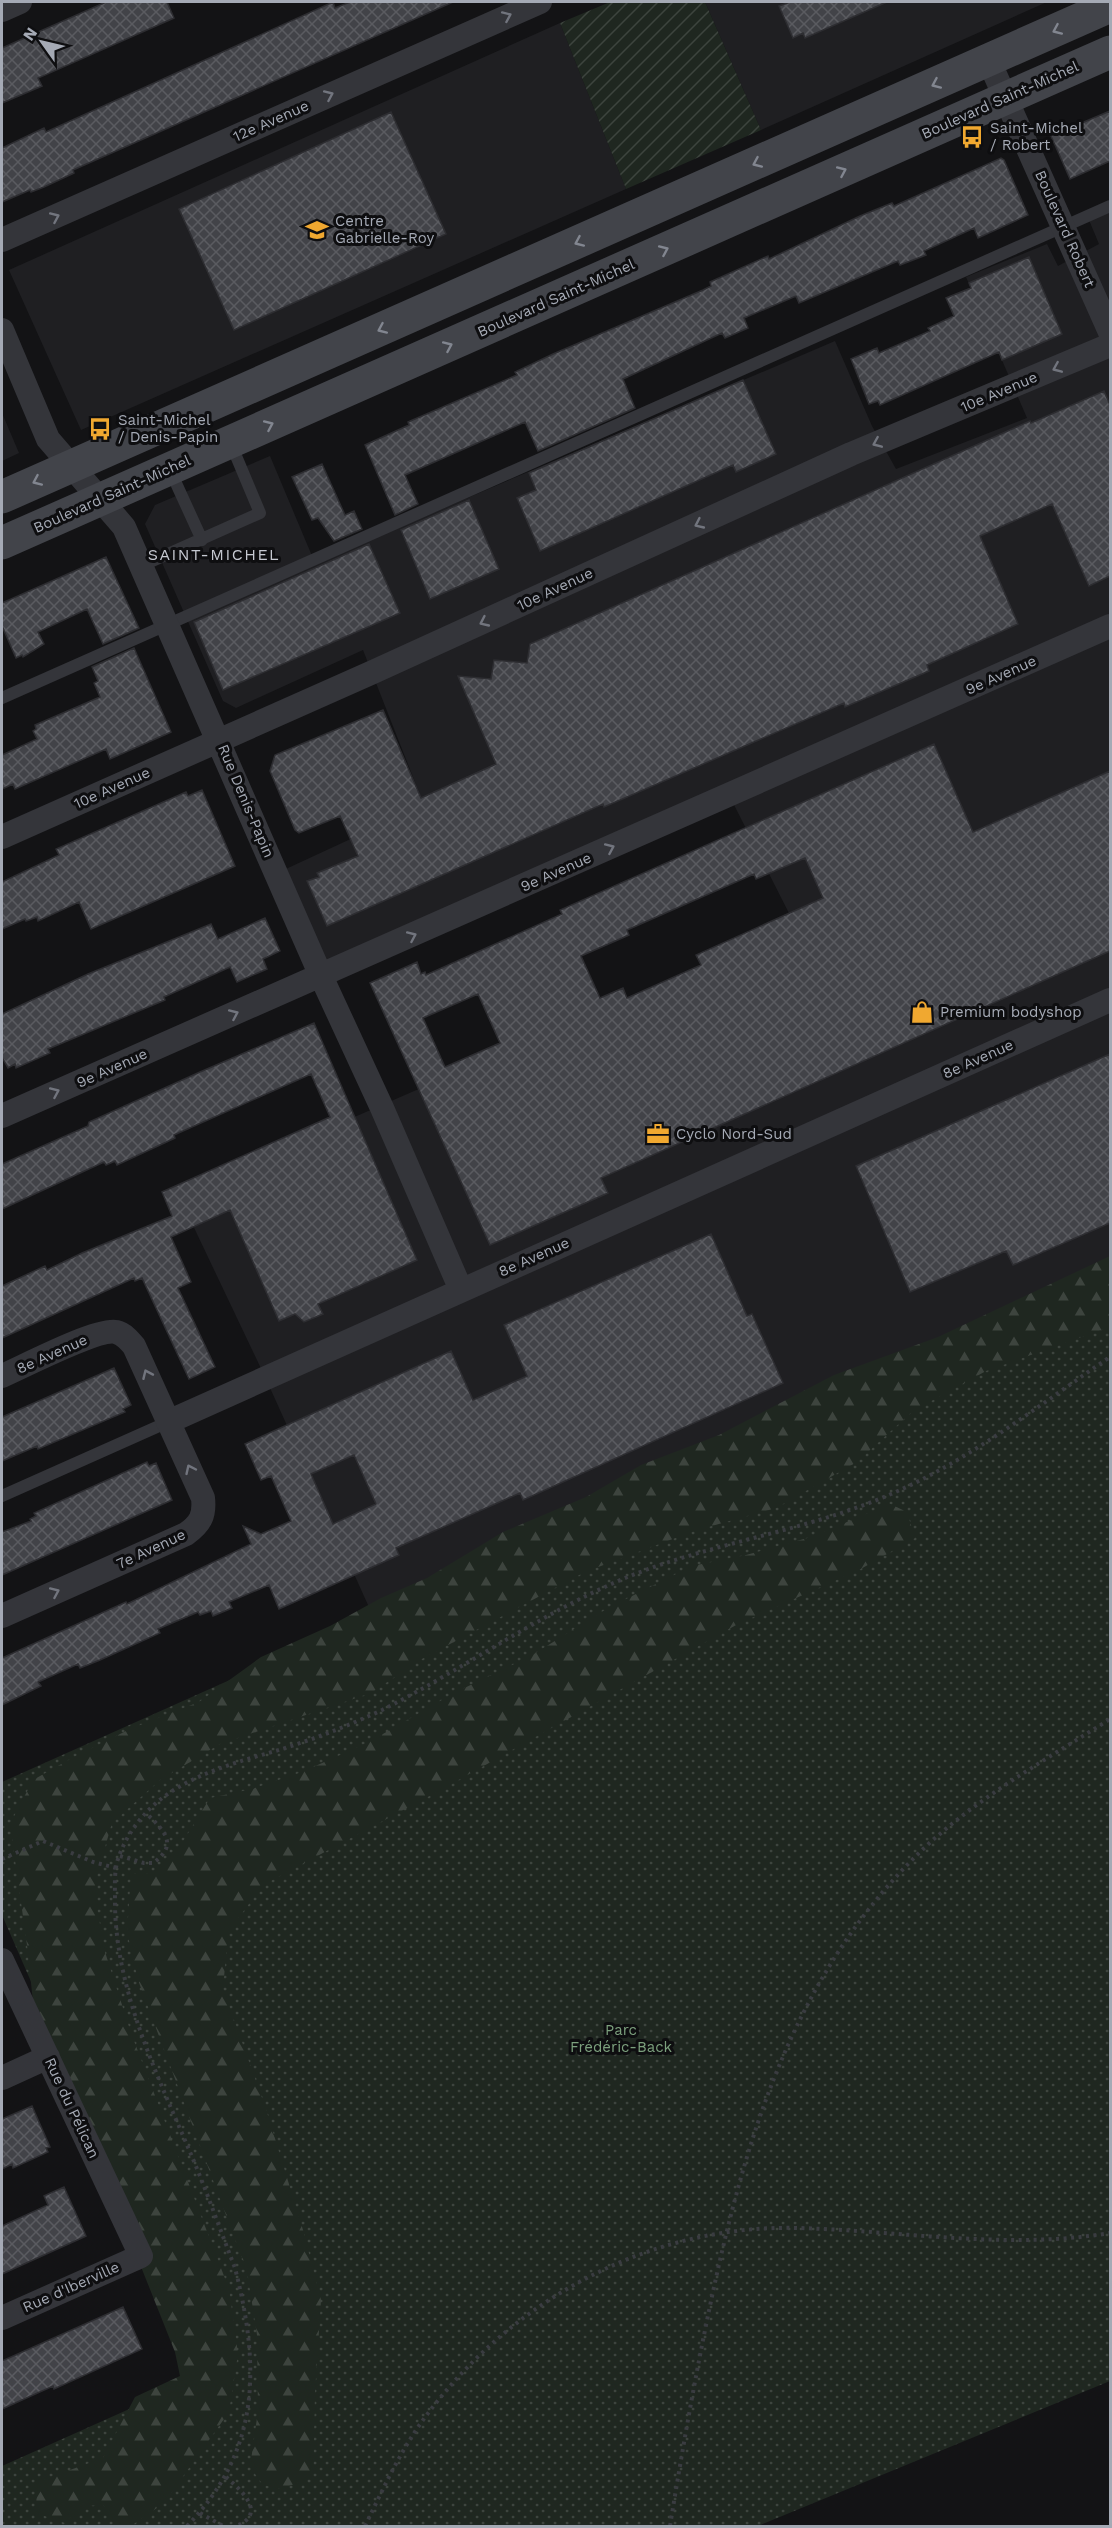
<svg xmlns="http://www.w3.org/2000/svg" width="1112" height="2528" font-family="'Work Sans',sans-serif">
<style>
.built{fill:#1f1f22}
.grass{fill:url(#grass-dots)}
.forest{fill:url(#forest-firs)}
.garden{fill:url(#garden-furrows)}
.building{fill:url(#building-cross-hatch);stroke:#2d2d31;stroke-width:1.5;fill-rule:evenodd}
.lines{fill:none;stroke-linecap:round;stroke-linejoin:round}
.path{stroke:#3a3c41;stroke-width:4;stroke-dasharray:3 4.5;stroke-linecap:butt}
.service{stroke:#34353a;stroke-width:12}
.minor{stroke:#34353a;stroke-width:24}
.secondary{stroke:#42444a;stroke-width:33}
.oneway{stroke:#72757e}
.oneway2{stroke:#828690}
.labels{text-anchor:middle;stroke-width:6;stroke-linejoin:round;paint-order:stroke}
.street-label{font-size:15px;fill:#a5aab5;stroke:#0e0e10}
.poi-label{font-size:15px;fill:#a5aab5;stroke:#0e0e10;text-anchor:start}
.park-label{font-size:15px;fill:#7ca07d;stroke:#0e0e10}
.neighbourhood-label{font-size:16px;letter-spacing:1.5px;fill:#c6c9d1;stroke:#0e0e10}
</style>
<defs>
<pattern id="grass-dots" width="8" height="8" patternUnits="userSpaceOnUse" patternTransform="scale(1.5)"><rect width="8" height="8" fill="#1f2720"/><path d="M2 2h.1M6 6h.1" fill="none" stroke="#3d443e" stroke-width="1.8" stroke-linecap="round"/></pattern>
<pattern id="forest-firs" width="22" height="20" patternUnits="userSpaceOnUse" patternTransform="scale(1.5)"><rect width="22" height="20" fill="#1f2720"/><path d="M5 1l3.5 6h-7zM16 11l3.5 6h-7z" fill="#3d443e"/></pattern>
<pattern id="garden-furrows" width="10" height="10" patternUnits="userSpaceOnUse" patternTransform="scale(1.5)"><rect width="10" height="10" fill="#1f2720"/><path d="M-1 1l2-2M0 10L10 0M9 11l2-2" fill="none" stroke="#3d443e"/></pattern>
<pattern id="building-cross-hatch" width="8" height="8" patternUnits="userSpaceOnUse" patternTransform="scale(1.5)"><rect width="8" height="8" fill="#424348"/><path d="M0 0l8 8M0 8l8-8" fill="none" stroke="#5a5b60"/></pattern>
</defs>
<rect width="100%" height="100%" fill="#131315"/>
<path class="built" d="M705,2H1047L761,130Z
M560,23L626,189L81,430L9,270Z
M1110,211V1267L373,1616L266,1379L178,1194L795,925L729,795L321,976L275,874L424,805L363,650L236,708L223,701L145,524L155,505L270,456L315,563L835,341L872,426L896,469L1027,418L966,277L1047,244L1058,266L1099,244L1089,220Z
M2,413L19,453L2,461Z"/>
<path class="grass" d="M1110,1267V2381L758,2526H2V2466L203,2376L2,1915V1782L373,1616Z"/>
<path class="forest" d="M1110,1256V1327L986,1371L913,1411L857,1462L776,1508L694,1531L585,1572L420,1660L371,1693L220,1744L160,1780L112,1823L97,1875L96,1902L105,1952L131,2033L229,2289L238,2354L229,2412L164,2503L131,2526H122L103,2505L84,2506L65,2523L36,2513L37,2482L103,2458L135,2397L180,2376L175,2352L120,2214L36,2030L27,1945L10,1824L33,1780L72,1758L130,1729L199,1702L261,1657L330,1626L381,1598L427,1578L503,1532L586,1497L641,1465L719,1435L834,1375L938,1337Z
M890,1504L907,1512L915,1538L859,1570L738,1624L437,1792L263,1885L228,1932L223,1989L266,2109L303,2230L321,2300L315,2393L313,2477L281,2489L263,2485L250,2467L258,2411L257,2335L247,2271L138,1980L127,1932L131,1874L156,1873L182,1843L210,1798L252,1789L302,1772L369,1742L454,1693L529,1657L608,1608L692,1566L746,1555L811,1537Z"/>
<path class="garden" d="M610,2H705L761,130L626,189L560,23Z"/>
<path class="building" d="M106,2H167L174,18L38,78L42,86L2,103V48Z
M333,2L335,8L350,2H453L73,170L74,173L44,187L31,192L30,190L2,202V148L44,128L46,132Z
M790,2H887L805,38L803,33L793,38L779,6Z
M1110,111V161L1070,179L1051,136Z
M391,112L446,234L234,330L179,209Z
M1001,158L1004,160L1028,215L978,238L974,228L924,251L926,255L900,265L898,261L799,303L796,296L744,318L748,328L725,338L722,333L623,379L635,408L538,451L525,422L405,475L418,504L395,515L365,445L409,425L408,422L517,375L515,372L553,354L703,290L711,286L710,282L768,256L769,259L860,216L892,203L894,206Z
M1029,257L1062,334L1002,360L999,352L880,405L878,401L869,404L851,359L877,348L879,353L930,331L928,328L954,316L946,298L971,288L969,283Z
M743,380L776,454L736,472L733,465L540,551L517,498L536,490L529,473Z
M1104,391L1110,405V576L1089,586L1052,504L980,536L1018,624L927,665L929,671L845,707L844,703L604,807L603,804L327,926L307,881L319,877L317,873L358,856L340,816L299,833L295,830L270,771L275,755L383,710L421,798L496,764L458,676L491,679L494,660L527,663L530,644L1030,421L1031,423Z
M322,464L345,515L354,511L362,529L334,541L318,518L312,520L292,477Z
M469,500L499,569L430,599L401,530Z
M369,544L400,613L223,690L194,622Z
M106,557L139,628L103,644L87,609L38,632L44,644L23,657L22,655L16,658L2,626V603Z
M134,648L171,732L110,759L106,749L15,789L13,784L2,789V755L37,739L33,731L36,729L35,725L100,697L94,683L98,681L92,667Z
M934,744L973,832L1110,771V951L601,1178L608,1193L490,1245L370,983L417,962L421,974L425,972L426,975L562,914L560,910ZM805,858L823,898L696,955L701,965L627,998L623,988L600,998L581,956L629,935L627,930L754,874L756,879ZM478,994L500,1043L445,1067L423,1018Z
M202,790L235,866L91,929L79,902L38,921L37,917L26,921L25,919L2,929V882L59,855L56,849L186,792L188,796Z
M265,918L280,951L263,959L267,969L237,982L230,967L164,997L165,1000L48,1049L50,1053L16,1068L15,1064L8,1068L2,1057V1014L88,974L211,924L218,939Z
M314,1023L417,1260L318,1304L323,1314L304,1322L295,1314L279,1321L230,1210L171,1237L191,1282L178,1288L215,1367L189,1379L142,1278L135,1281L134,1278L2,1338V1286L45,1266L47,1270L82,1253L172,1216L162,1192L330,1117L311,1074L174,1135L175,1138L117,1165L115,1161L106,1165L104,1162L2,1209V1164L88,1126L89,1122L200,1072Z
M1110,1054V1223L1013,1265L1006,1251L910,1292L856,1166Z
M711,1234L747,1316L752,1314L783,1383L523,1500L520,1493L396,1548L399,1555L279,1609L269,1585L229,1602L232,1608L213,1616L211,1611L200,1615L198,1612L158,1629L160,1633L100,1660L80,1668L78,1664L38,1682L41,1686L2,1705V1658L126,1602L127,1604L251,1544L243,1526L261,1534L291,1521L271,1476L261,1480L245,1444L451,1351L473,1400L527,1376L504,1325ZM354,1455L376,1504L333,1524L311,1474Z
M114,1368L131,1405L123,1409L125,1412L38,1449L37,1446L2,1461V1417Z
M147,1462L149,1466L156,1463L172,1500L2,1575V1532L31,1521L30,1519L36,1516L34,1513Z
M32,2106L50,2147L46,2148L48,2152L13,2168L12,2164L2,2169V2119Z
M64,2187L86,2236L2,2274V2226L48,2205L44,2196Z
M123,2307L142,2349L54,2389L53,2386L2,2409V2361Z"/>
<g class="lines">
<path class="path" d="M120,1856L144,1863H153C180,1844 163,1830 146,1813
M2,1859L43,1841L93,1862L116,1868
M226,2477C241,2490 268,2514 236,2526
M200,2513L223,2526
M187,2526C261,2450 260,2366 235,2268C221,2232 208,2195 193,2159C158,2076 114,1989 115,1898C115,1885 114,1872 118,1859C128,1829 150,1804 177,1788C206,1771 240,1761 272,1752C309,1741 346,1727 382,1710C466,1668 542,1612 630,1576C715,1542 807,1531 891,1494C970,1460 1039,1405 1110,1357
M365,2526C384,2487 402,2447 429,2412C516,2297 653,2224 799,2228C902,2231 1008,2250 1110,2233
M670,2526C684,2440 699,2354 718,2269C752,2118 799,1976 910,1862C967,1803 1041,1763 1110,1719"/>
<path class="service" d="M170,470L202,540
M141,566L260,513L231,444
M2,698L1110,206
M2,1496L168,1422"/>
<path class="minor" d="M2,10L20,2
M989,61L1110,332
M2,240L540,2
M2,330L48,439L124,527L321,976L382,1108L461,1290
M2,837L373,672L851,454L1110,345
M2,1116L1110,626
M2,1376C23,1367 97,1328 116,1332C124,1334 129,1340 134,1346L203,1498C205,1516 200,1524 186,1534L2,1616
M168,1422L1110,1000
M2,1960L141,2256L2,2318
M2,2078L48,2057"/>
<path class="secondary" d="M2,497L1110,6
M2,543L1110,52"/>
</g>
<defs><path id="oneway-chevron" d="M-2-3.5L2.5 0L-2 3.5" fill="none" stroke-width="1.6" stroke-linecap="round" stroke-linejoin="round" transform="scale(1.5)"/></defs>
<g class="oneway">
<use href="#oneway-chevron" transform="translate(507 16) rotate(-24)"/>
<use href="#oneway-chevron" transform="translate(329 95) rotate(-24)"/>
<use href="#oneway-chevron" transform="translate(55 217) rotate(-24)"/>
<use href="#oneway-chevron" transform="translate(1057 368) rotate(157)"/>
<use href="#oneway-chevron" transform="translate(877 443) rotate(157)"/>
<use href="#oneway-chevron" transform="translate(699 524) rotate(155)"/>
<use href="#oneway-chevron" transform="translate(484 622) rotate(155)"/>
<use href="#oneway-chevron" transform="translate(610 848) rotate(-24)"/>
<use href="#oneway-chevron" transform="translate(412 936) rotate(-24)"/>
<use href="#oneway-chevron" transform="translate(234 1014) rotate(-24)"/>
<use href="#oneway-chevron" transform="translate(55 1092) rotate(-24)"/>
<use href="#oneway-chevron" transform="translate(147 1374) rotate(-114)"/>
<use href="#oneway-chevron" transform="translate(190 1469) rotate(-115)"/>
<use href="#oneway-chevron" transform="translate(55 1592) rotate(-24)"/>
</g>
<g class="oneway2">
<use href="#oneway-chevron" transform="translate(1057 30) rotate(156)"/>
<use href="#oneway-chevron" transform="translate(936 84) rotate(156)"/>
<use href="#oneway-chevron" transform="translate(757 163) rotate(156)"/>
<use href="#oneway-chevron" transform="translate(842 171) rotate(-24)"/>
<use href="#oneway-chevron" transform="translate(579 242) rotate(156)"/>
<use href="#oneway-chevron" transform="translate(664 250) rotate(-24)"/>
<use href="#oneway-chevron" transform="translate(382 329) rotate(156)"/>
<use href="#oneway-chevron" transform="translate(448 346) rotate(-24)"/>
<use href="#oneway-chevron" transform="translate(269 425) rotate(-24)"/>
<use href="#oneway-chevron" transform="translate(37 481) rotate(156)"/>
</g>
<defs>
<g id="bus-bare" transform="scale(1.8)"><path d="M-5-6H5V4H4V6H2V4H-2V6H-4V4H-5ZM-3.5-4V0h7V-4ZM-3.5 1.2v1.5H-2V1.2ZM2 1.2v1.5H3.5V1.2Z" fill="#f0a830" stroke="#0e0e10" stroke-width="2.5" paint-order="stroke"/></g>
<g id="school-bare" transform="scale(1.8)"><path d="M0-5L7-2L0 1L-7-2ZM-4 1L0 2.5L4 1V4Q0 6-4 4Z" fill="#f0a830" stroke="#0e0e10" stroke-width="2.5" paint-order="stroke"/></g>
<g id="shop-bare" transform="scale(1.8)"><path d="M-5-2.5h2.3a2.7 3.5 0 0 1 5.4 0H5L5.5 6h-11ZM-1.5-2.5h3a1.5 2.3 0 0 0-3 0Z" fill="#f0a830" stroke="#0e0e10" stroke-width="2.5" paint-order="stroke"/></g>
<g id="office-bare" transform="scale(1.8)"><path d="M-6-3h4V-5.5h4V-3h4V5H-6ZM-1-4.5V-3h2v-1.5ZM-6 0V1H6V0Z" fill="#f0a830" stroke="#0e0e10" stroke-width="2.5" paint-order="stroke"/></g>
</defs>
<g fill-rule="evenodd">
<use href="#bus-bare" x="972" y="137"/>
<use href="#school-bare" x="317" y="230"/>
<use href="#bus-bare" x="100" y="429"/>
<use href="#shop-bare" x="922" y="1012"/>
<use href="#office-bare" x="658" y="1134"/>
</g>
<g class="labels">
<g class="street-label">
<text transform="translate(1000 100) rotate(-24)" y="5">Boulevard Saint-Michel</text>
<text transform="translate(271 121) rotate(-24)" y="5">12e Avenue</text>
<text transform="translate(1065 229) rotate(66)" y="5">Boulevard Robert</text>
<text transform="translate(556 298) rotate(-24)" y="5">Boulevard Saint-Michel</text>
<text transform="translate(999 392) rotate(-23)" y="5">10e Avenue</text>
<text transform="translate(112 494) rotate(-24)" y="5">Boulevard Saint-Michel</text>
<text transform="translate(555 589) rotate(-25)" y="5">10e Avenue</text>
<text transform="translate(1001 675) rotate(-24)" y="5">9e Avenue</text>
<text transform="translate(112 788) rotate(-24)" y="5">10e Avenue</text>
<text transform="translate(246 801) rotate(67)" y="5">Rue Denis-Papin</text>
<text transform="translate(556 872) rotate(-24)" y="5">9e Avenue</text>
<text transform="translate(978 1059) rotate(-24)" y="5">8e Avenue</text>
<text transform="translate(112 1068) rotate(-24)" y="5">9e Avenue</text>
<text transform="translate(534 1257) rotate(-24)" y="5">8e Avenue</text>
<text transform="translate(52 1354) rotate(-24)" y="5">8e Avenue</text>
<text transform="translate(151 1549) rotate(-25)" y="5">7e Avenue</text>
<text transform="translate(72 2108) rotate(65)" y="5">Rue du Pélican</text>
<text transform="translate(71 2287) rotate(-24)" y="5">Rue d'Iberville</text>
</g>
<g class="poi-label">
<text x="990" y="133">Saint-Michel<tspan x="990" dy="17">/ Robert</tspan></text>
<text x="335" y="226">Centre<tspan x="335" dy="17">Gabrielle-Roy</tspan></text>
<text x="118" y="425">Saint-Michel<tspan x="118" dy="17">/ Denis-Papin</tspan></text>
<text x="940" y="1017">Premium bodyshop</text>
<text x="676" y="1139">Cyclo Nord-Sud</text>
</g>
<g class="park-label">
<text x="621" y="2035">Parc<tspan x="621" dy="17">Frédéric-Back</tspan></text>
</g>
<g class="neighbourhood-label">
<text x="214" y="560">SAINT-MICHEL</text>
</g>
</g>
<rect width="1112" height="2528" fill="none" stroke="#a5aab5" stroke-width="6"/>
<g transform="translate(42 42) rotate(304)" stroke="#0e0e10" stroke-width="4.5" paint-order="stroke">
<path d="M0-4.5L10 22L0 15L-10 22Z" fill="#a5aab5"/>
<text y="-9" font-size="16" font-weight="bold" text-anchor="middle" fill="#a5aab5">N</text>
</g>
</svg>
